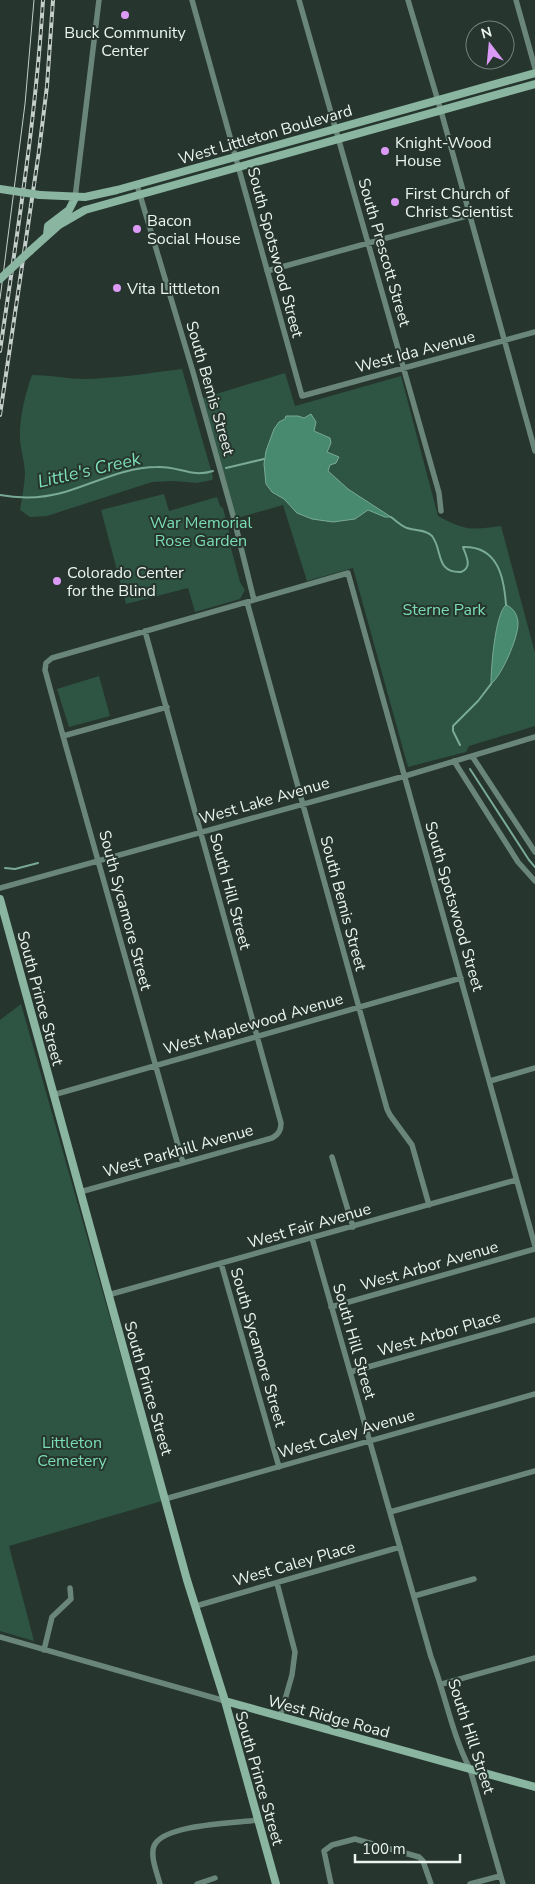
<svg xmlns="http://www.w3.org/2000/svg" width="535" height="1884" font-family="'Nunito Sans',sans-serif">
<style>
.green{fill:#2e5444}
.water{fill:#488a6f;stroke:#79aa96}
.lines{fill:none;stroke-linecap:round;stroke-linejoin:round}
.stream{stroke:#79aa96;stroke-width:2}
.street{stroke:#6a8579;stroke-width:5.5}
.secondary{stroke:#89b5a1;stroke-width:8}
.tram{stroke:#c4ceca;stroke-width:1}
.rail-casing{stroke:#c4ceca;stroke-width:4}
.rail{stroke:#26352e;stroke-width:2;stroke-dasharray:5.5;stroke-linecap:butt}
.secondary-bridge{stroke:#89b5a1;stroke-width:8}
.poi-dot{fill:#da9af6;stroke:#26352e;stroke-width:2}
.labels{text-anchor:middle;stroke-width:4;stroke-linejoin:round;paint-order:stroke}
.poi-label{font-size:16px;fill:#ebf4f0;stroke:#26352e;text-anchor:start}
.street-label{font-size:16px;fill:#ebf4f0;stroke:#26352e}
.park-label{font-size:16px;fill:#7bddb5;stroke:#26352e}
.water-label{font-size:18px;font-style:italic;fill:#7ddfb6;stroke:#26352e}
</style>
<rect width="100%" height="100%" fill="#26352e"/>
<path class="green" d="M182,369L213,477L212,480L197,483L174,481L152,482L47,516L30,517L20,510C22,499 24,487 25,475C25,463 21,452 20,440C19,420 25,394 32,375C51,375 67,379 86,379C118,378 150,373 182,369Z
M285,373L295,406L401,376L438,516C466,531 470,530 501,526L535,653V726L469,746L466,752L408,767L353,568L307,581L283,505L234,519L200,399Z
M164,494L169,511L217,497L220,506L223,508L232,544L231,548L240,582L245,590L240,599L195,612L188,588L126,604L101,510Z
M99,676L110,716L69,727L57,689Z
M21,1004L162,1501L9,1546L34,1641L0,1631V1020Z"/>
<path class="water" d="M311,414L316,422L314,431L330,438L331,443L327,452L339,457L336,463L330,465L328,471L348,489L391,517H385L368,510L355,519L333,522L312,519L297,513L284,499L272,492L266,484L264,464L266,451L274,429L279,422L285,419L286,416H298L304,418Z
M506,605C514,608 518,616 518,624C518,638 502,675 491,684C491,668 495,614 506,605Z"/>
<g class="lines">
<path class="stream" d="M226,468L264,459
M0,495C21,499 44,498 65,492C95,483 125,467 157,467C180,466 191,478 213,471
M391,517C396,521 401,526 407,528C415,531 426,529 432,536C443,550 435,573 461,572C473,567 466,556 463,547C498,546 504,577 506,605
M460,745L453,731V726L478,701L491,684
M470,769L529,860L535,867
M5,868L15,869L38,863"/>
<path class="street" d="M192,0L302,396L535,332
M299,0L439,493L441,511
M408,0L441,111L535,451
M516,0L535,68
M137,185L193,372L234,519L254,600
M75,198L99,0
M267,271L470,215
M247,602L387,1109L390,1115L412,1145L429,1205
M63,736L167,707
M472,756L535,852
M454,761L518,862L535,881
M0,888L405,776L535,737
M490,1081L535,1068
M53,1095L461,978
M332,1157L353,1227
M183,1163L63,736L45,670L46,663L52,658L348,573L535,1246
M80,1192L272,1138C279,1134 281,1130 281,1123L145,631
M312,1238L431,1657C445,1693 452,1735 470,1769L503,1884
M221,1263L279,1467
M108,1295L516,1180
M331,1307L535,1249
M350,1372L535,1320
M165,1499L535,1394
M390,1512L535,1471
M277,1583L295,1652L292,1675L280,1717
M414,1596L474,1579
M196,1606L400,1547
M0,1637L225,1701
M44,1650L52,1617L71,1599L70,1588
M442,1684L535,1658
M160,1884C157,1873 150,1856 154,1846C163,1824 237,1823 258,1820
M197,1884L215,1878
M331,1884L324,1851L332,1845L355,1839L419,1857L423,1861L431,1884
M470,1884L500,1876"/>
<path class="secondary" d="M40,195L85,197L117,190L535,73
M47,235L48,226L69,210L75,198
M30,251L59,225L85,210L535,84
M0,899L187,1580L225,1701L276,1884
M225,1701L535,1787"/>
<path class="tram" d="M0,299L25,104L34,0"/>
<g class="rail-casing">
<path id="rail" d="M0,351C17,234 36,118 43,0
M0,415L39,151L47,86L53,0"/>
</g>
<use href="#rail" class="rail"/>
<path class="secondary-bridge" d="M0,189L40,195
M0,279L30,251"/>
</g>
<g class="poi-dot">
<circle cx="125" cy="15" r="5"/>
<circle cx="385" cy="151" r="5"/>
<circle cx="395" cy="202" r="5"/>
<circle cx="137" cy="229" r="5"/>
<circle cx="117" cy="288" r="5"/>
<circle cx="57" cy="581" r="5"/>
</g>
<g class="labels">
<g class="poi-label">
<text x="125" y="38" text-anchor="middle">Buck Community<tspan x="125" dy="18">Center</tspan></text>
<text x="395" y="148">Knight-Wood<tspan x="395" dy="18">House</tspan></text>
<text x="405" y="199">First Church of<tspan x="405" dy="18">Christ Scientist</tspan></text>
<text x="147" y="226">Bacon<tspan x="147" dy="18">Social House</tspan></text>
<text x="127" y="294">Vita Littleton</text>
<text x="67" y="578">Colorado Center<tspan x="67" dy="18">for the Blind</tspan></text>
</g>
<g class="street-label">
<text transform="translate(265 134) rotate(-16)" y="6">West Littleton Boulevard</text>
<text transform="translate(276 252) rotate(75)" y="6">South Spotswood Street</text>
<text transform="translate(385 252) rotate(74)" y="6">South Prescott Street</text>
<text transform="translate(415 351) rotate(-15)" y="6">West Ida Avenue</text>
<text transform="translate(211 388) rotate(74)" y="6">South Bemis Street</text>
<text transform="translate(264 800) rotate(-16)" y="6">West Lake Avenue</text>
<text transform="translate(231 891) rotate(75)" y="6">South Hill Street</text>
<text transform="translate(344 903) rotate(75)" y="6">South Bemis Street</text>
<text transform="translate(455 906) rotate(74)" y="6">South Spotswood Street</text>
<text transform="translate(126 910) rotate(75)" y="6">South Sycamore Street</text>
<text transform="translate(41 998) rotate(75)" y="6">South Prince Street</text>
<text transform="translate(253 1023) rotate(-16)" y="6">West Maplewood Avenue</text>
<text transform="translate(178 1150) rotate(-16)" y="6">West Parkhill Avenue</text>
<text transform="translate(309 1225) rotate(-16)" y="6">West Fair Avenue</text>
<text transform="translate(429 1265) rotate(-16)" y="6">West Arbor Avenue</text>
<text transform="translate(439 1333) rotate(-16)" y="6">West Arbor Place</text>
<text transform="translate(355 1341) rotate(74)" y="6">South Hill Street</text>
<text transform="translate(259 1347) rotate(74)" y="6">South Sycamore Street</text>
<text transform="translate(149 1388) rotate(74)" y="6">South Prince Street</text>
<text transform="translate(346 1433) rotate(-16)" y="6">West Caley Avenue</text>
<text transform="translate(294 1563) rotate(-16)" y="6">West Caley Place</text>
<text transform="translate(329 1716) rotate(15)" y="6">West Ridge Road</text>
<text transform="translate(472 1736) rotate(72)" y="6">South Hill Street</text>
<text transform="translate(260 1778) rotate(74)" y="6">South Prince Street</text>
</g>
<g class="park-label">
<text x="201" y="528">War Memorial<tspan x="201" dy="18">Rose Garden</tspan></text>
<text x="444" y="615">Sterne Park</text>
<text x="72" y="1448">Littleton<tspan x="72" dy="18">Cemetery</tspan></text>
</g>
<g class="water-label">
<text transform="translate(89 470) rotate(-13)" y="6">Little's Creek</text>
</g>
</g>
<g transform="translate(490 45) rotate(344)"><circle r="24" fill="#26352e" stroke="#75817c"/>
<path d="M0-4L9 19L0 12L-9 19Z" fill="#da9af6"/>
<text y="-8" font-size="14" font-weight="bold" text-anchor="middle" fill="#ebf4f0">N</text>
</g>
<path d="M355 1854v8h105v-8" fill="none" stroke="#ebf4f0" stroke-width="2.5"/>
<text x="362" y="1854" font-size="15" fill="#ebf4f0" stroke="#26352e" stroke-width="4" paint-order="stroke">100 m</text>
</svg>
